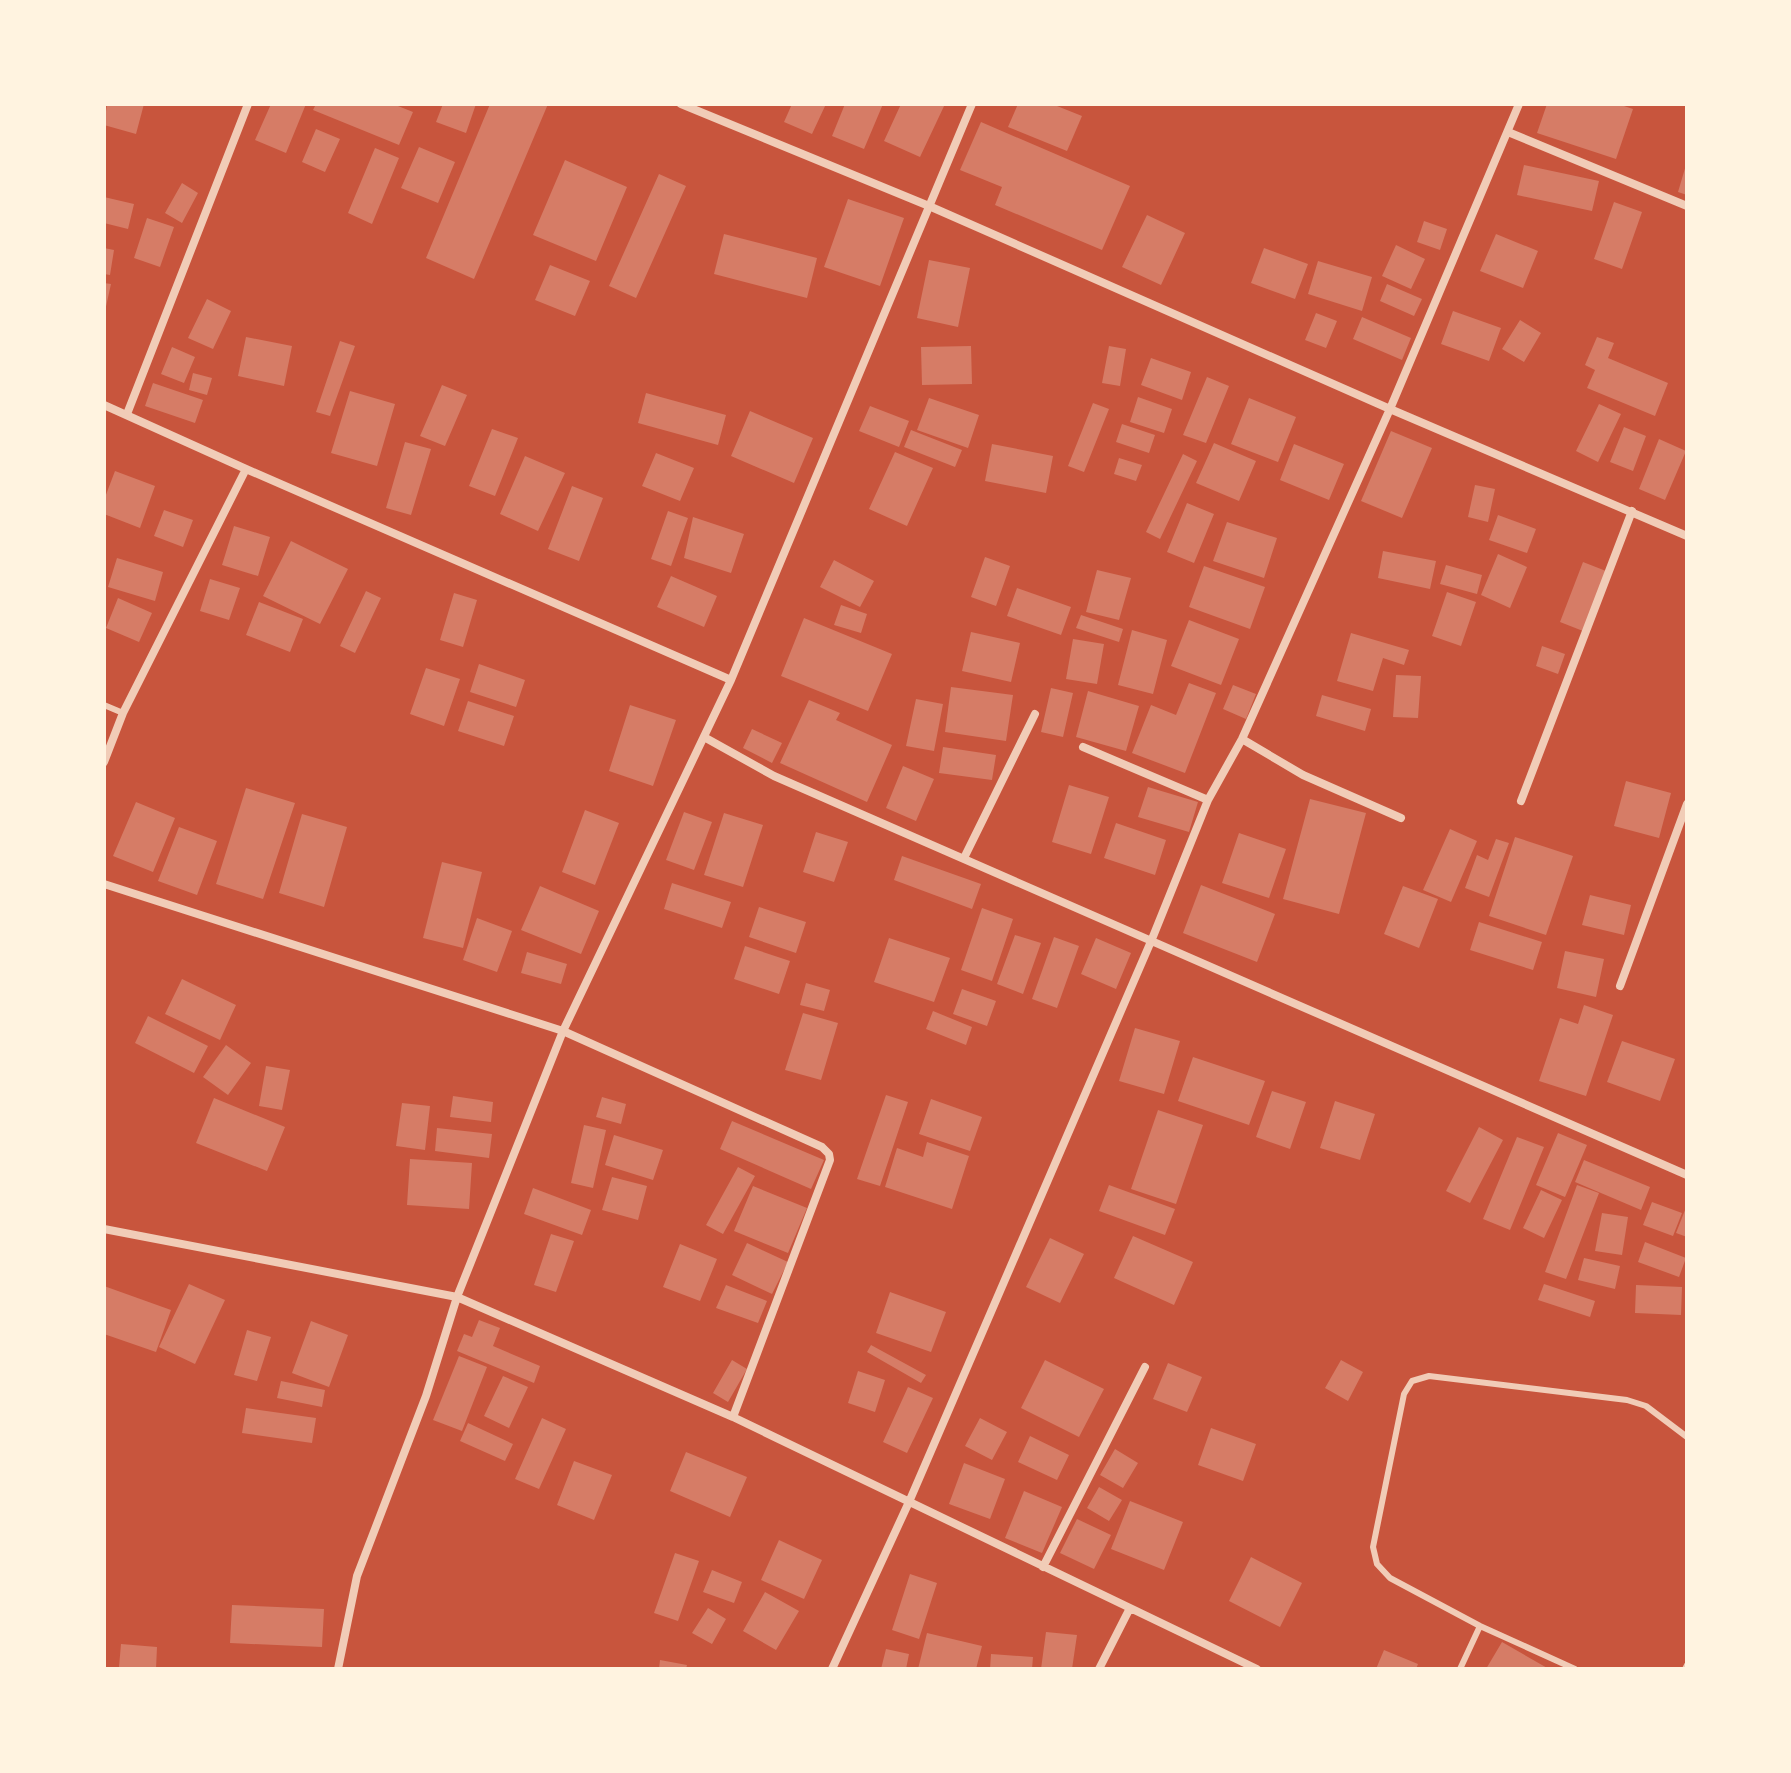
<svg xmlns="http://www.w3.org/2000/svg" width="1791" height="1773" font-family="'Noto Sans',sans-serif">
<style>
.building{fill:#d67c66}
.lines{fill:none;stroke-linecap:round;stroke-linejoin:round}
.service{stroke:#f1ccb7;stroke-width:6}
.minor{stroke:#f1ccb7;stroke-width:8}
</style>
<rect width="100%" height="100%" fill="#c8553d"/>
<path class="building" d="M107,104H144L136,134L104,125Z
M271,104H306L286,153L255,140Z
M316,104H393L413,112L399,145L313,110Z
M443,104H476L466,133L436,122Z
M490,104H548L474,279L426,258Z
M792,104H826L812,134L784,122Z
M845,104H883L864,149L832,136Z
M901,104H945L920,157L884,141Z
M1018,104H1052L1082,116L1067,151L1008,127Z
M1547,104H1618L1633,109L1616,159L1537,133Z
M981,122L1130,186L1102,250L995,205L1002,187L960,170Z
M316,129L340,139L325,172L302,162Z
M419,147L455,162L438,203L401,188Z
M375,148L399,158L372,224L348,213Z
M565,160L627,187L596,261L533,235Z
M1524,165L1599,181L1592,211L1517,195Z
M1686,165H1687V195L1678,192Z
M659,174L686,186L636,298L609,286Z
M182,183L198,193L182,223L165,213Z
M104,197L134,204L128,229L104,223Z
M848,199L904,218L880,286L824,267Z
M1614,202L1642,212L1622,269L1594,259Z
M1147,215L1185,233L1161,285L1122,267Z
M147,218L174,227L160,267L134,258Z
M1424,221L1447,229L1440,250L1417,242Z
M724,234L817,258L807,298L714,274Z
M1496,234L1538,251L1523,288L1480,271Z
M1396,245L1425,259L1411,289L1382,276Z
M104,248L114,250L110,275L104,274Z
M1264,248L1308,264L1295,299L1251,283Z
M929,260L970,268L958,327L917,318Z
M1318,261L1372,277L1362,311L1308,294Z
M550,265L590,281L575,316L535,300Z
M104,283L111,284L105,311L104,310Z
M1387,284L1422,299L1414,316L1380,301Z
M207,299L231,311L213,349L188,338Z
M1453,311L1501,328L1489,361L1441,344Z
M1316,313L1337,321L1326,348L1305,340Z
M1362,317L1411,338L1402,360L1353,339Z
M1520,320L1541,333L1524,362L1502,349Z
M246,337L292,346L284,386L238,376Z
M1597,337L1614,343L1608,358L1668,383L1655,416L1587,388L1595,370L1585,365Z
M340,341L355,346L330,416L316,412Z
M971,346L972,384L922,385L921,347Z
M1109,346L1126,349L1120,386L1102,383Z
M172,347L195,357L184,383L161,374Z
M1151,358L1191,372L1182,400L1141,385Z
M193,373L212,378L207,395L189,390Z
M1207,377L1229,386L1206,443L1183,435Z
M153,383L203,400L195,423L145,406Z
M442,385L467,395L445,446L420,436Z
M350,391L395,404L377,466L331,453Z
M646,393L726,415L718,445L638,423Z
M1138,397L1172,409L1164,433L1130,422Z
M929,398L979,415L968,448L917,430Z
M1249,398L1296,417L1278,462L1231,444Z
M1093,403L1109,409L1084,472L1068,466Z
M1599,404L1621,414L1598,462L1576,451Z
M870,406L909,421L899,447L859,431Z
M750,411L813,438L794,483L731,456Z
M1122,424L1155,435L1149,453L1116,442Z
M1624,427L1646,436L1633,471L1610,462Z
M492,429L518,438L495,496L469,486Z
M911,430L962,450L955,467L904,447Z
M1391,431L1432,448L1402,518L1361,501Z
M1659,439L1686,451L1665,500L1639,489Z
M405,442L431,449L411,515L386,508Z
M1214,443L1256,461L1239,501L1196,483Z
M992,444L1053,456L1046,493L985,481Z
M1294,444L1344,464L1329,500L1280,480Z
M895,452L933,468L907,526L869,509Z
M656,453L694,468L680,501L642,486Z
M1183,454L1197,461L1160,539L1146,532Z
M525,456L565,473L538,531L500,514Z
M1119,458L1142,465L1136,481L1114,474Z
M115,471L155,486L140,528L104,514V500Z
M1475,485L1495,489L1488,522L1468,517Z
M572,486L603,498L579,561L548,549Z
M1187,503L1214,514L1194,563L1167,552Z
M164,510L193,520L183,547L154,536Z
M668,511L688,518L671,566L651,559Z
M1498,515L1536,529L1527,553L1489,540Z
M693,517L744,534L731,573L684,558Z
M1227,522L1277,538L1264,578L1213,561Z
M234,526L270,537L258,576L222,565Z
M291,541L348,569L320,624L263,596Z
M1383,551L1436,561L1430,589L1378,578Z
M1498,554L1527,567L1510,608L1481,595Z
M985,557L1010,566L996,606L971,597Z
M117,558L163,572L155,601L108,587Z
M834,560L874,581L860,607L820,587Z
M1583,562L1606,571L1583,631L1560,622Z
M1446,565L1482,575L1477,594L1440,584Z
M1204,566L1265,587L1250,629L1189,607Z
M1097,570L1131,578L1119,620L1086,612Z
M671,576L717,596L704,627L657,607Z
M210,579L240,588L229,620L200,611Z
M1017,588L1071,607L1061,635L1007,616Z
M366,591L381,598L355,653L340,646Z
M1447,592L1476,602L1461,646L1432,636Z
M454,593L477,600L463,647L440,640Z
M118,598L152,613L139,642L106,628Z
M259,602L303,619L290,652L246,635Z
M841,605L867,614L861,633L834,625Z
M1081,615L1123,629L1119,642L1076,628Z
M804,618L892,654L868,711L781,676Z
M1189,620L1239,639L1221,685L1171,666Z
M1132,630L1167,640L1153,694L1118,685Z
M971,632L1020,643L1011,682L962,671Z
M1351,633L1409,650L1404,665L1383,658L1373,691L1337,681Z
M1073,639L1104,644L1097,684L1066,679Z
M1542,646L1565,654L1558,674L1536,666Z
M479,664L525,680L516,707L470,692Z
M426,668L460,679L444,726L410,714Z
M1396,675L1421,676L1418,718L1393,717Z
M1189,683L1216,693L1185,773L1132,753L1151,705L1176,715Z
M1233,685L1256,694L1246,719L1223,709Z
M951,687L1013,695L1006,741L945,732Z
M1051,688L1073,693L1063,737L1041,732Z
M1088,691L1139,706L1126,751L1076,737Z
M1322,695L1371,709L1365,731L1316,716Z
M916,699L943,704L934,751L906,746Z
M809,700L840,713L836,720L892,745L867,802L780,763Z
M468,701L514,716L504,746L458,731Z
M630,705L676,720L653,786L609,771Z
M752,729L782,743L772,763L743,748Z
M943,747L996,755L992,780L939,773Z
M903,766L934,779L916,821L886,808Z
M1626,781L1671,793L1659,838L1614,826Z
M1069,785L1109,797L1091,854L1052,842Z
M1148,787L1198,802L1189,832L1138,817Z
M246,788L295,803L263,899L216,884Z
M1310,799L1366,813L1339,914L1283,899Z
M136,802L175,818L153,872L113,856Z
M585,810L619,823L595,885L562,872Z
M684,812L712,822L694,870L666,860Z
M724,813L763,825L743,887L704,875Z
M302,814L347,827L324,907L279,893Z
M1116,823L1166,840L1155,875L1104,858Z
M179,827L217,841L197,895L158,881Z
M1450,829L1477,841L1451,902L1423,890Z
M816,832L848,842L834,882L803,872Z
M1239,833L1286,849L1269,898L1222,883Z
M1515,837L1573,856L1546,935L1489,916Z
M1496,839L1509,843L1489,897L1465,888L1477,855L1488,860Z
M902,856L981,884L972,909L894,880Z
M442,862L482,872L463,948L423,938Z
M672,883L731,902L722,928L664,909Z
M1201,885L1275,914L1257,962L1183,933Z
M540,886L599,911L581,954L521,930Z
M1403,886L1438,899L1419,948L1384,934Z
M1590,895L1631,905L1624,935L1582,925Z
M759,907L806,922L796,953L749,937Z
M982,908L1013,919L992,981L961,970Z
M477,918L512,931L497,972L463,960Z
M1479,922L1542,942L1533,970L1470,950Z
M1015,935L1041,943L1023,994L997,984Z
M1054,937L1079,946L1057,1008L1032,999Z
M889,938L950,958L934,1002L874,982Z
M1096,938L1131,953L1116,989L1081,974Z
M745,946L790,961L779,994L734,979Z
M1565,951L1604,959L1596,997L1557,988Z
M527,952L567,964L561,984L521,973Z
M182,979L236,1005L220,1040L165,1014Z
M806,983L830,990L824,1011L800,1005Z
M962,989L996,1001L987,1026L953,1014Z
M1584,1005L1613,1015L1586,1096L1539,1081L1560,1018L1578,1024Z
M933,1011L972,1027L966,1045L926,1029Z
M803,1013L838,1023L821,1080L785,1070Z
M148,1016L208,1046L194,1073L135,1043Z
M1135,1028L1180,1041L1164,1094L1119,1081Z
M1622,1041L1675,1059L1660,1101L1607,1082Z
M226,1045L251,1063L228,1095L203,1077Z
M1193,1057L1265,1081L1249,1125L1178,1101Z
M266,1066L290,1070L282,1110L259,1106Z
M1272,1091L1306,1102L1290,1149L1256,1137Z
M886,1095L908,1102L880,1186L857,1179Z
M453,1096L493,1102L491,1122L450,1117Z
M602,1097L626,1104L621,1124L596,1117Z
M214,1098L285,1127L267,1171L196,1143Z
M931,1099L982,1117L970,1151L919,1134Z
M1335,1101L1375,1114L1360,1160L1320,1148Z
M402,1103L430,1106L425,1150L396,1146Z
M1158,1110L1203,1125L1176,1204L1131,1189Z
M732,1121L824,1160L811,1189L720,1149Z
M584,1125L606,1130L593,1188L571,1183Z
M1479,1127L1503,1140L1470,1203L1446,1191Z
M437,1128L492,1134L489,1158L435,1151Z
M1558,1133L1587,1145L1565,1197L1536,1185Z
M614,1135L663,1150L653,1180L605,1165Z
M1517,1137L1544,1147L1510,1230L1483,1219Z
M927,1142L969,1156L952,1209L885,1187L897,1148L923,1157Z
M410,1159L472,1163L469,1209L407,1205Z
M1584,1160L1650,1187L1641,1210L1575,1182Z
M738,1167L755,1176L723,1234L706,1225Z
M612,1177L647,1186L638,1220L602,1210Z
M1109,1185L1175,1209L1165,1235L1099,1211Z
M1577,1185L1599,1193L1566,1279L1545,1272Z
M753,1186L807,1208L788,1253L734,1231Z
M533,1188L591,1210L582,1235L524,1214Z
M1541,1190L1562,1200L1544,1238L1523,1228Z
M1652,1202L1682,1213L1673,1236L1643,1225Z
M1687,1205V1237L1676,1233Z
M1602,1213L1628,1217L1622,1255L1595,1251Z
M551,1234L574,1241L556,1292L534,1285Z
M1133,1236L1193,1262L1174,1305L1114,1278Z
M1050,1238L1084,1254L1060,1303L1026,1287Z
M1645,1242L1686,1258L1679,1277L1638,1262Z
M747,1243L788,1262L772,1294L732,1275Z
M680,1244L717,1259L700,1301L663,1287Z
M1584,1258L1620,1266L1615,1289L1578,1280Z
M189,1284L225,1300L195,1364L159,1347Z
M1544,1284L1595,1301L1590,1317L1538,1300Z
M726,1285L767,1301L758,1323L716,1308Z
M1636,1285L1682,1287L1681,1315L1635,1313Z
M104,1286L171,1310L156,1352L104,1334Z
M890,1292L946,1312L931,1352L876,1333Z
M479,1320L500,1328L493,1346L540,1366L534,1383L457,1351L464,1334L472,1337Z
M311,1321L348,1335L329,1387L292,1373Z
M247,1330L271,1337L257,1381L234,1375Z
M871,1345L926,1375L921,1383L867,1352Z
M459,1356L487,1367L462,1431L433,1420Z
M732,1360L747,1369L728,1402L713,1393Z
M1045,1360L1104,1389L1079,1437L1021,1408Z
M1341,1360L1363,1372L1348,1401L1325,1388Z
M1168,1363L1202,1377L1187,1412L1153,1399Z
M858,1371L885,1380L875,1412L848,1403Z
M503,1376L528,1387L509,1428L484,1416Z
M281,1381L325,1390L322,1407L277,1398Z
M908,1387L933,1398L907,1453L883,1442Z
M246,1408L316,1418L312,1443L242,1433Z
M542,1418L566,1429L539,1489L515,1479Z
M980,1418L1007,1432L992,1460L965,1446Z
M468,1423L513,1444L505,1461L460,1441Z
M1211,1428L1256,1444L1243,1481L1198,1465Z
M1030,1436L1069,1455L1057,1480L1018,1462Z
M1115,1449L1138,1463L1123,1488L1100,1475Z
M686,1452L747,1477L730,1517L670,1491Z
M574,1461L612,1475L594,1520L557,1505Z
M964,1463L1005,1479L990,1519L949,1504Z
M1099,1487L1122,1500L1109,1521L1087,1508Z
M1024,1491L1062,1507L1042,1553L1005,1538Z
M1130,1501L1183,1522L1164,1570L1111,1549Z
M1077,1519L1111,1535L1094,1569L1060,1553Z
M779,1540L822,1560L804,1599L761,1580Z
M675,1553L699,1561L678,1621L654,1613Z
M1251,1557L1302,1583L1280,1627L1229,1601Z
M712,1570L742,1582L734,1603L703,1592Z
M910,1574L937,1583L919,1639L892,1630Z
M765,1592L799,1611L776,1650L743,1631Z
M232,1605L324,1609L322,1647L230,1643Z
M708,1608L726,1619L712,1644L692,1633Z
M1046,1632L1077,1635L1072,1669H1041Z
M927,1633L982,1646L976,1669H918Z
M1502,1642L1549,1669H1486Z
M121,1644L157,1647L156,1669L119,1667Z
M886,1649L909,1654L906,1669H881Z
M1384,1650L1418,1664L1416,1669H1376Z
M991,1654L1033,1657L1032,1669H990Z
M660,1660L687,1665L686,1669H659Z"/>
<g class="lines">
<path class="service" d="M104,705L123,713
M1460,1669L1480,1626
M1575,1669L1480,1626L1390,1578L1377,1564L1373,1547L1404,1394L1412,1381L1429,1376L1627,1400L1646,1406L1687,1437
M1685,1669L1687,1665"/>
<path class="minor" d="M681,104L929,206L1390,409L1687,536
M1508,132L1687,206
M104,405L246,469L731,680
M127,414L248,104
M704,737L774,776L1687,1175
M1242,739L1303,775L1401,818
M1083,747L1208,800
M104,762L123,713L246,469
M1521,801L1632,511
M964,858L1035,714
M104,884L563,1031L822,1147L829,1154L830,1160L733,1417
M1620,986L1687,804
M104,1229L457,1297L733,1417L1257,1669
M1043,1567L1145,1367
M338,1669L357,1576L426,1396L457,1297L563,1031L731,680L972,104
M832,1669L909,1502L1152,939L1208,800L1242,739L1390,409L1519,104
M1099,1669L1130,1608"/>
</g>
<rect width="1791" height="1773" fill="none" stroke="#fff3e0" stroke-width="212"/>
</svg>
